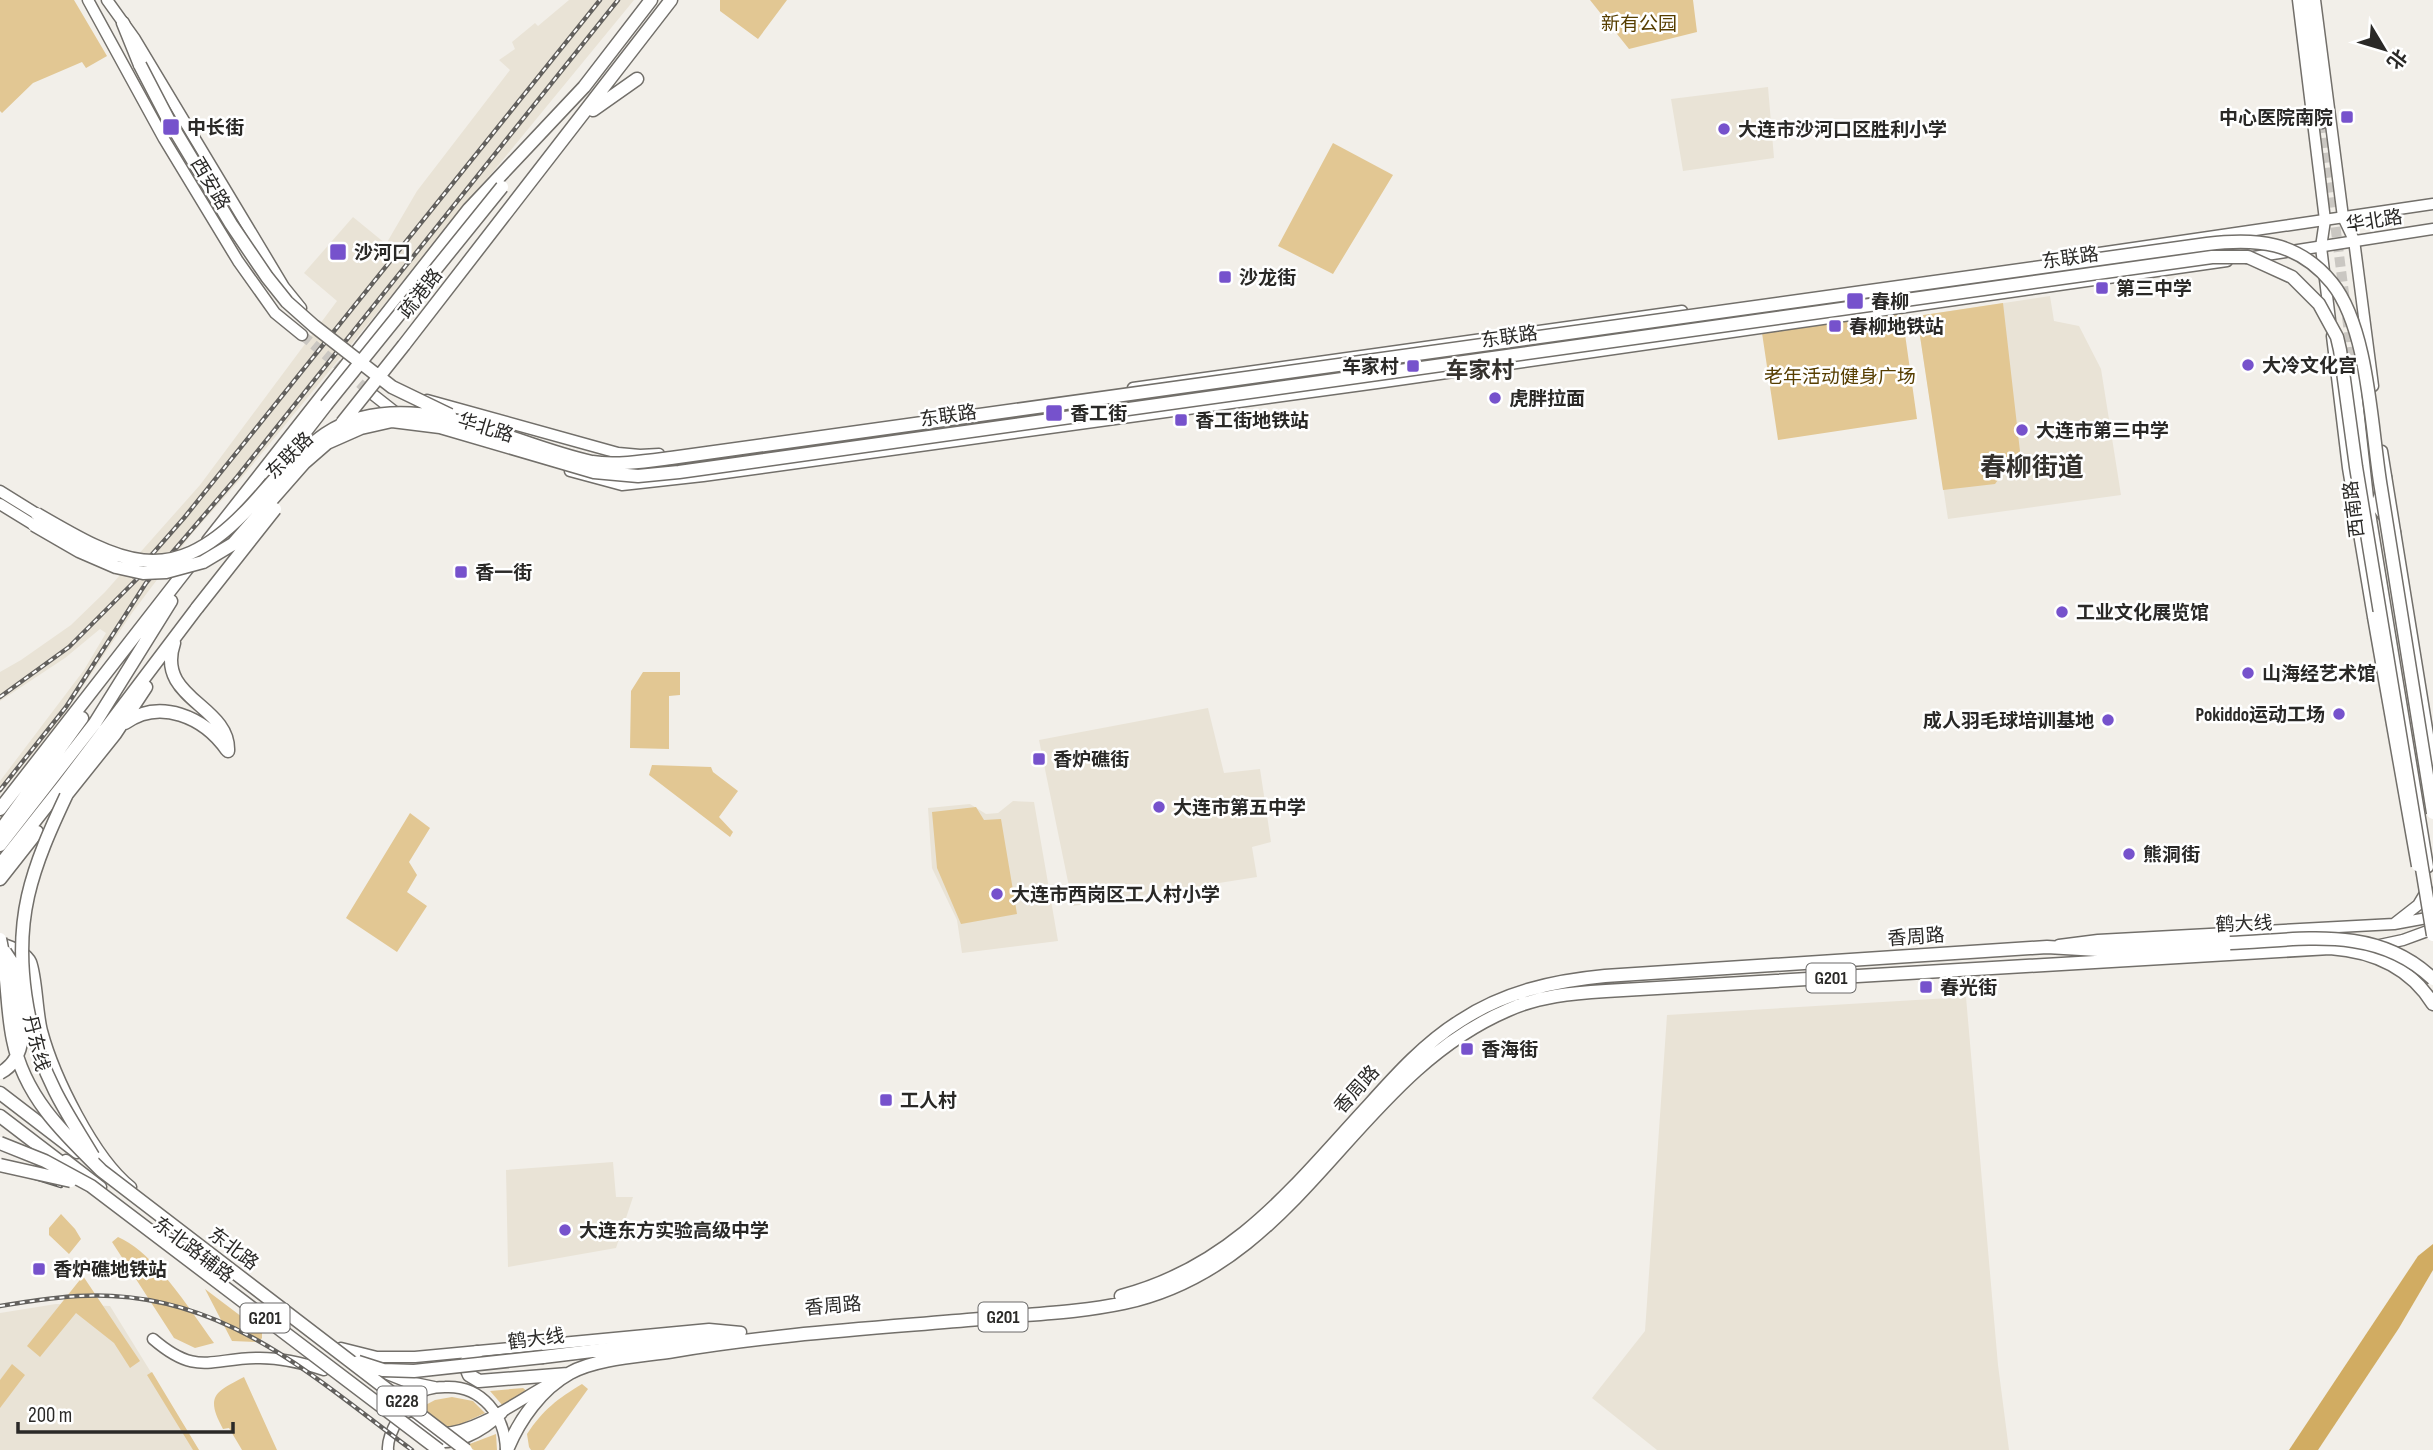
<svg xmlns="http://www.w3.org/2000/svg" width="2433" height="1450" font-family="'Sofia Sans Condensed','Noto Sans SC',sans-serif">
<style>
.built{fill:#e9e3d6}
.green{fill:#e2c793}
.water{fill:#d1ac62}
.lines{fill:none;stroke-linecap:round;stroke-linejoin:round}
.primary-tunnel{stroke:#cac7c2;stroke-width:10;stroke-dasharray:10 5;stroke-linecap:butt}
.secondary-casing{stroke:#726f6a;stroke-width:13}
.primary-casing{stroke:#726f6a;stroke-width:13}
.trunk-casing{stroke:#726f6a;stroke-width:15}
.secondary{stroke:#fff;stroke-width:10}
.primary{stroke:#fff;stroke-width:10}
.trunk{stroke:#fff;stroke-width:12}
.rail-casing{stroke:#62605d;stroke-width:4.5}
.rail{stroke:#fff;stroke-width:2;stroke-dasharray:5;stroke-linecap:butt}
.secondary-bridge-casing{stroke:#726f6a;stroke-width:13;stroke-linecap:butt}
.trunk-bridge-casing{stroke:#726f6a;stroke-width:15;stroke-linecap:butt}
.secondary-bridge{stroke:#fff;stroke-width:10}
.trunk-bridge{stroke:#fff;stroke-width:12}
.poi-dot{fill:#7652cc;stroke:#fff;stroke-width:2.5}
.labels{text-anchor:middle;stroke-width:5;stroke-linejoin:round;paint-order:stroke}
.shield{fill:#fff;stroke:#6a6968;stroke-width:2}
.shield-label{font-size:18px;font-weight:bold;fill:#2a2927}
.park-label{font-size:19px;fill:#573e00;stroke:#fff}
.poi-label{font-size:19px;font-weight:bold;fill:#2a2927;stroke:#fff;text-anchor:start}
.street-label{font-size:19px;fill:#2a2927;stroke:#fff}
.quarter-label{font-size:23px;font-weight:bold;fill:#35322e;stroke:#fff}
.district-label{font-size:26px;font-weight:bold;fill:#35322e;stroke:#fff}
</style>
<rect width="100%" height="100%" fill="#f2efe9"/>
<path class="built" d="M569,0H634L244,475L190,536L132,613L61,719L0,794V781L84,670L106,633L100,629L65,658L0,701V672L21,660L71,625L105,592L200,485L337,301L304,273L353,217L386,244L417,191L510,70L499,60L515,49L512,42L535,23L538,26Z
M1768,87L1774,158L1683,171L1671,99Z
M2050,296L2054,321L2079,326L2101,369L2121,495L1948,519L1917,316Z
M1208,708L1224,773L1260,769L1271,842L1252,847L1257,877L1073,906L1039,740Z
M1013,801L1034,802L1058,941L962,953L957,920L932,868L928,808L970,804L986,814L998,813Z
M1966,997L1998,1365L2009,1450H1657L1592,1398L1645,1331L1667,1015Z
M613,1162L616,1197H633L616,1248L508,1267L506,1170Z
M56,1304L110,1306L199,1450H0V1313Z"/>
<path class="green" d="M0,0H74L107,56L86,68L82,62L33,83L2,113L0,111Z
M720,0H787L758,39L720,11Z
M1590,0H1693L1697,32L1629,49Z
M1333,143L1393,175L1333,274L1278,246Z
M2003,303L2021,460L2011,462L1995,484L1943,490L1917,316Z
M1902,313L1917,419L1778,440L1762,333Z
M643,672H680V695L669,696V749L630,748L631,691Z
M652,765L711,767L713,772L738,791L719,817L733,832L730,837L649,775Z
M976,807L984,820L1001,819L1017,914L961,924L937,868L932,812Z
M410,813L430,828L409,862L417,875L407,892L427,906L397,952L346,918Z
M61,1214L75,1229L81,1239L69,1254L49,1235V1228Z
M118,1237C155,1253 190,1310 214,1343L195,1348L174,1338L112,1242Z
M83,1276L140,1361L130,1368L114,1343L76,1313L40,1357L27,1346Z
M205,1289L262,1332V1338L259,1342L232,1341Z
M12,1364L25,1375L0,1408V1380Z
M152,1372L199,1450H193L147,1375Z
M244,1377L277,1450H242L229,1428L223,1429C205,1396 215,1392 244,1377Z
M582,1384L588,1389L544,1450H531L529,1447L527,1434C543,1410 557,1399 582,1384Z
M523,1388L528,1392L503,1406L490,1391Z
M452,1397L473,1401L485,1413L448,1430L420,1408L435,1400Z
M496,1434L497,1450H474L467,1445Z"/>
<path class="water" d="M2433,1244V1270L2399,1328L2318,1450H2289L2418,1256Z"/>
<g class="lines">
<path class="primary-tunnel" d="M2322,123L2345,301
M2347,317L2354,373
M302,335L371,393"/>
<g class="secondary-casing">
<path id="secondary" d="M2298,0L2325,220L2321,247L2330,320
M2315,0L2343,217L2354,240L2373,386
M2332,336L2348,468L2373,617
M2382,451L2433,766
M153,1339C197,1377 210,1358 260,1358C282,1358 303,1363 324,1370
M426,1440C454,1448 483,1432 502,1413"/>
</g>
<g class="primary-casing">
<path id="primary" d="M88,0L164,139L238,261L275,313L302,335
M107,0L135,39L284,287L301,308
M2307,0L2322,123
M2072,257L2433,204
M2247,258L2433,229
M2354,373L2369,507L2428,867
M1133,388L1682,311
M371,393L399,415
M427,400L618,453L640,455L659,454
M570,471L622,485L703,476L1377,383L2227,261
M2386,477L2376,505L2395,532
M0,491L37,514
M0,504L34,525
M2395,923L2418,905L2427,890
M0,943C11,946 26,951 31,962C37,978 37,1012 42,1031C54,1076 94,1158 131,1187
M2059,945L2098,940L2394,924L2433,917
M2375,946L2403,940L2433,929
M66,1160L101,1187
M341,1348L377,1357H415L709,1329L741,1332
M380,1371L405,1381L434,1387
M411,1423C421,1429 431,1434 443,1433C477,1432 519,1400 549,1384
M388,1450C387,1440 393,1428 398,1419C402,1412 408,1403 414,1397C422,1389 435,1387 445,1387C482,1385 505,1416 506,1450"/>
</g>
<g class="trunk-casing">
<path id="trunk" d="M123,23L140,65
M593,110L637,79
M404,345L671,0
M271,476L326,405
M208,541L469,209L584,87L651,0
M174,643C155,699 230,705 228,751
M125,723C160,698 204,717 227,750
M63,799L115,734L146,687
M0,809L193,561
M0,831L82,718
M0,845L95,723L171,601
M0,865L64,784L197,608
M0,879L37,832
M0,1093L77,1152
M0,1116L72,1171
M1121,1296C1235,1266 1294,1186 1370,1104C1397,1074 1425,1043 1460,1021C1504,992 1553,981 1605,976L2047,947L2098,950L2230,943
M477,1352C465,1357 464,1364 469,1375L479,1381L568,1374
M543,1357L731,1334
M507,1450C519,1420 541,1389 570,1373C597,1358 643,1356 674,1351C775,1334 878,1328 980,1319C1028,1314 1077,1313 1124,1303C1301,1265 1353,1076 1508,1010C1539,996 1572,993 1606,991L2330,948C2372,951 2410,967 2433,1004"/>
</g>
<use href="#secondary" class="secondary"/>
<use href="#primary" class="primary"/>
<use href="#trunk" class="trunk"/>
<g class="rail-casing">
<path id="rail" d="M133,576L184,518L600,0
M0,697L69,647L144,572
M0,790L66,707L146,583L237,477L618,0
M0,1167L61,1186
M0,1306C37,1300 75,1294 112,1296C235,1302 318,1381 412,1450"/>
</g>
<use href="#rail" class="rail"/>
<g class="secondary-bridge-casing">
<path id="secondary-bridge" d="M2373,617L2417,866"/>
</g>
<g class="trunk-bridge-casing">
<path id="trunk-bridge" d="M140,65L168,119L231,224L267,277L287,302L314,326L392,387L450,415
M326,405L502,187
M342,423L404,345
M37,514C118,561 168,591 244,513C262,495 276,475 295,459C316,440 333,425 361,418C440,398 517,446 592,462C615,466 648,461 671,458L2207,244C2256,238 2298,241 2332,283C2369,329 2371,429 2381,488C2398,596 2416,704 2433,813
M34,525L79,551L116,567L143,573L166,572L203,562L233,544L304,463L327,443L361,428L392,421L440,427L594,472L638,476L679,472L2212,257H2248L2292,277L2319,304L2337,337L2340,350L2356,467L2433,935
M197,608L275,509
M66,796C51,828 36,861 28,896C14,958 26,1034 55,1091C66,1113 80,1134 93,1156
M0,939C8,972 6,1007 13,1040C24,1096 63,1133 102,1171L466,1450
M2230,943C2302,940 2376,924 2433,979
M0,1073C35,1054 19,1007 15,975L13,964L5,952
M0,1143L45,1161L91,1186L439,1450
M0,1165L71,1181
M358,1362L383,1370L414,1371L543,1357"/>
</g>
<use href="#secondary-bridge" class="secondary-bridge"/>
<use href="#trunk-bridge" class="trunk-bridge"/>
</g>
<g class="poi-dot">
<rect x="2340" y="110" width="14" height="14" rx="3.5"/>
<rect x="162" y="118" width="18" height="18" rx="3.5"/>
<circle cx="1724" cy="129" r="7"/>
<rect x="329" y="243" width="18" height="18" rx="3.5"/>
<rect x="1218" y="270" width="14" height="14" rx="3.5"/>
<rect x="2095" y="281" width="14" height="14" rx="3.5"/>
<rect x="1846" y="292" width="18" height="18" rx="3.5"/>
<rect x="1828" y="319" width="14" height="14" rx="3.5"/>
<circle cx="2248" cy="365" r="7"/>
<rect x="1406" y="359" width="14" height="14" rx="3.5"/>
<circle cx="1495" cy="398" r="7"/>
<rect x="1045" y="404" width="18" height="18" rx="3.5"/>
<rect x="1174" y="413" width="14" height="14" rx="3.5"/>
<circle cx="2022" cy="430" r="7"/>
<rect x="454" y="565" width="14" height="14" rx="3.5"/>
<circle cx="2062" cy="612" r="7"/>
<circle cx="2248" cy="673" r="7"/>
<circle cx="2339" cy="714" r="7"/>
<circle cx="2108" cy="720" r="7"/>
<rect x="1032" y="752" width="14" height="14" rx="3.5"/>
<circle cx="1159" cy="807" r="7"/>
<circle cx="2129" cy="854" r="7"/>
<circle cx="997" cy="894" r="7"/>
<rect x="1919" y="980" width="14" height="14" rx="3.5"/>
<rect x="1460" y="1042" width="14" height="14" rx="3.5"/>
<rect x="879" y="1093" width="14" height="14" rx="3.5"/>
<circle cx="565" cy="1230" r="7"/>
<rect x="32" y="1262" width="14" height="14" rx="3.5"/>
</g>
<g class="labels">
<g class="shield">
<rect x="1806.5" y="963.5" width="49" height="29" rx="5"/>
<rect x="978.5" y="1302.5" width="49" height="29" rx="5"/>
<rect x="240.5" y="1303.5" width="49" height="29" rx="5"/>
<rect x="377.5" y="1386.5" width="49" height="29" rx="5"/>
</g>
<g class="shield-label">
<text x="1831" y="984">G201</text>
<text x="1003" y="1323">G201</text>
<text x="265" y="1324">G201</text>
<text x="402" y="1407">G228</text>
</g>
<g class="park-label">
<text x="1639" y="30">新有公园</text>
<text x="1840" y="383">老年活动健身广场</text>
</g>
<g class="poi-label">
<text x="2333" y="124" text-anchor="end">中心医院南院</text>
<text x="187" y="134">中长街</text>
<text x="1738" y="136">大连市沙河口区胜利小学</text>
<text x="354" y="259">沙河口</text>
<text x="1239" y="284">沙龙街</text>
<text x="2116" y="295">第三中学</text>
<text x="1871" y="308">春柳</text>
<text x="1849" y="333">春柳地铁站</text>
<text x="2262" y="372">大冷文化宫</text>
<text x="1399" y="373" text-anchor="end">车家村</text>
<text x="1509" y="405">虎胖拉面</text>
<text x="1070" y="420">香工街</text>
<text x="1195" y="427">香工街地铁站</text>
<text x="2036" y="437">大连市第三中学</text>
<text x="475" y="579">香一街</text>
<text x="2076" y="619">工业文化展览馆</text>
<text x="2262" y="680">山海经艺术馆</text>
<text x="2325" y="721" text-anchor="end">Pokiddo运动工场</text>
<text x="2094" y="727" text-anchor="end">成人羽毛球培训基地</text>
<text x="1053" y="766">香炉礁街</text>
<text x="1173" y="814">大连市第五中学</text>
<text x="2143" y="861">熊洞街</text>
<text x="1011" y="901">大连市西岗区工人村小学</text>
<text x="1940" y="994">春光街</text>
<text x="1481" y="1056">香海街</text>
<text x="900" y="1107">工人村</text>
<text x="579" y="1237">大连东方实验高级中学</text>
<text x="53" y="1276">香炉礁地铁站</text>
</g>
<g class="street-label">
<text transform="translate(211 183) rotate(59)" y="7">西安路</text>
<text transform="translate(2374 220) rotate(-9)" y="7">华北路</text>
<text transform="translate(2070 257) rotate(-8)" y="7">东联路</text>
<text transform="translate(420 293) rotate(-52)" y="7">疏港路</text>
<text transform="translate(1509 336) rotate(-8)" y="7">东联路</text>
<text transform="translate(948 415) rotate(-8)" y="7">东联路</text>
<text transform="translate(486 427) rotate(17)" y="7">华北路</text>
<text transform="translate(289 455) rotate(-45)" y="7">东联路</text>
<text transform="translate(2353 509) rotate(-97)" y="7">西南路</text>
<text transform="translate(2244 923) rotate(-2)" y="7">鹤大线</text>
<text transform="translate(1916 936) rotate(-4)" y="7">香周路</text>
<text transform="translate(37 1043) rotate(76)" y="7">丹东线</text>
<text transform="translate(1356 1089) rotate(-48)" y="7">香周路</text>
<text transform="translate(234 1248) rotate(37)" y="7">东北路</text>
<text transform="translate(194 1249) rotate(37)" y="7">东北路辅路</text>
<text transform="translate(833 1305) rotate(-5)" y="7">香周路</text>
<text transform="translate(536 1338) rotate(-7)" y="7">鹤大线</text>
</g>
<g class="quarter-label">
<text x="1480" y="378">车家村</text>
</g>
<g class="district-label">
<text x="2032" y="476">春柳街道</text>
</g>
</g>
<g transform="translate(2384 49) rotate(128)" stroke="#ffffff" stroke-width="5" paint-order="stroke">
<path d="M0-5L12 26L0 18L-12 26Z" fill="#2a2927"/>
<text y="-10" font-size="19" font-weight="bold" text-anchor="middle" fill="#2a2927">北</text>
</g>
<path d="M18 1422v10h215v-10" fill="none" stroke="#2a2927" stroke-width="3.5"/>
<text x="28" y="1422" font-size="21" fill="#2a2927" stroke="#ffffff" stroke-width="5" paint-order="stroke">200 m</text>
</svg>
